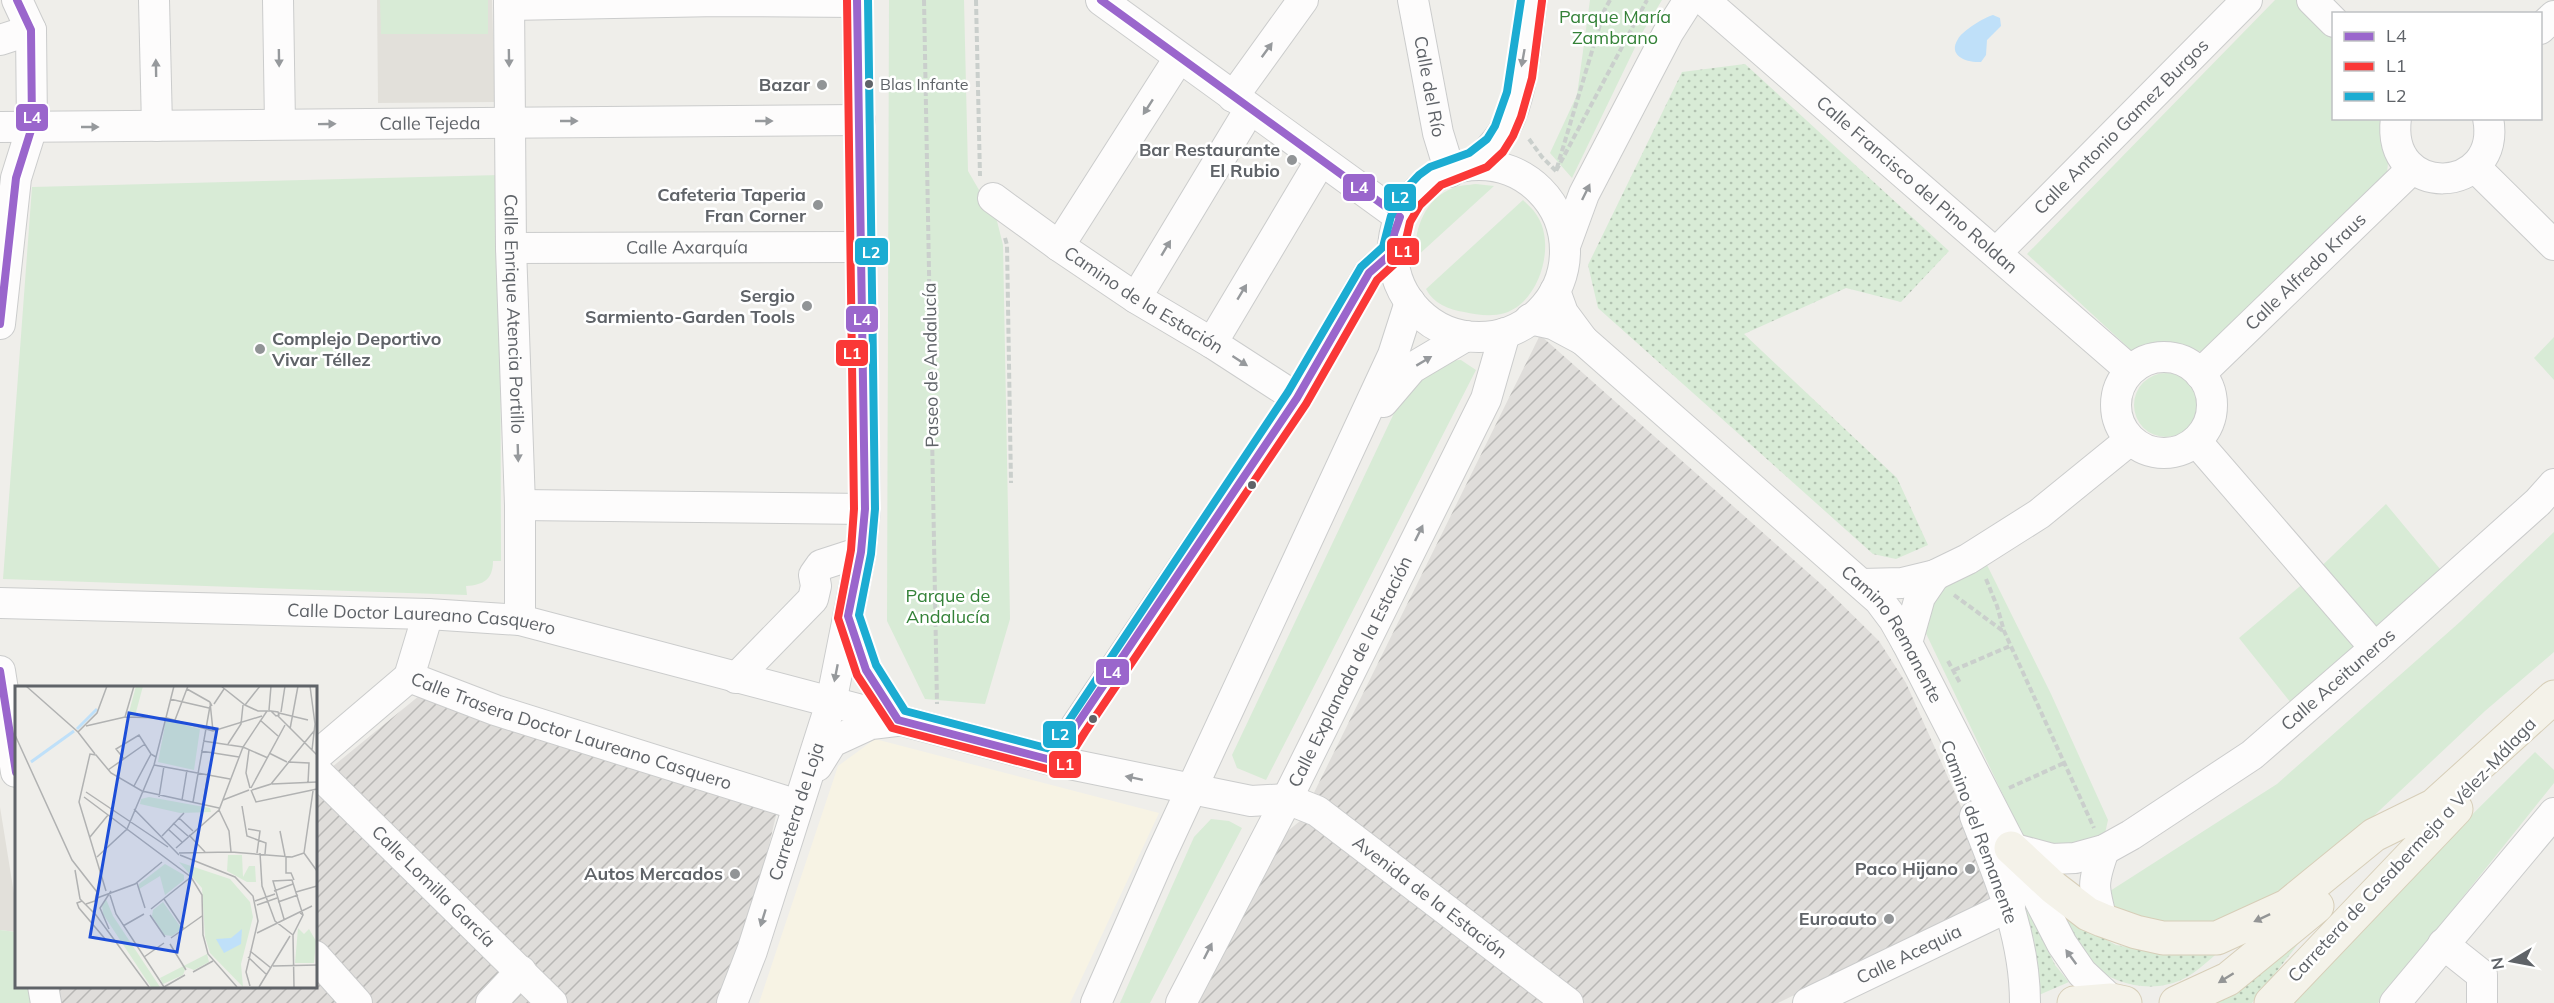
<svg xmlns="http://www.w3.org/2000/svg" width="2554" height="1003" font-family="Mulish,sans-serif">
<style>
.commercial{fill:#f7f3e4}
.industrial{fill:url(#industrial-furrows)}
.education{fill:#e2e0da}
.green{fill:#d8ebd6}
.garden{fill:url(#garden-dots)}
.water{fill:#bfe0f9}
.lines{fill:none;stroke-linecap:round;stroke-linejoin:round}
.minor-casing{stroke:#cbcccc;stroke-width:32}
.major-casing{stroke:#d7ceb8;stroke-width:35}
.path{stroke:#cacfcc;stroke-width:4;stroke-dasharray:6 3;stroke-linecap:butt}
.minor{stroke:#fdfcfc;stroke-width:30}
.major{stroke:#f4f2e9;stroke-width:33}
.bus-1-casing{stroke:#fff;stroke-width:12}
.bus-2-casing{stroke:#fff;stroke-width:12}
.bus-3-casing{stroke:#fff;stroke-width:12}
.bus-1{stroke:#9a66cc;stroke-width:8}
.bus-2{stroke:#fa3837;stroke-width:8}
.bus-3{stroke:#1cacd2;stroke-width:8}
.oneway{fill:#96999c}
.oneway2{fill:#939595}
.bus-dot{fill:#5f6368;stroke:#fff;stroke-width:2}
.poi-dot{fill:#919496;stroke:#fff;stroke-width:2}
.labels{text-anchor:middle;stroke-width:5;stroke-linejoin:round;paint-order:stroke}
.bus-label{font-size:16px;fill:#5f6368;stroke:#fff;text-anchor:start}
.park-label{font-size:18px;fill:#348238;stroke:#fff}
.poi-label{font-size:18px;font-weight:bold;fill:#5f6368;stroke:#fff;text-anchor:end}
.street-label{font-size:18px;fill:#5f6368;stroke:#fff}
.inset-river{fill:none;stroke:#bfe0f9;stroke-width:3}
.inset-road{fill:none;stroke:#b1b2b2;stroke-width:1.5}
.view{fill:#1d4ed8;fill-opacity:0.15;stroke:#1d4ed8;stroke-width:3}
.inset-edge{fill:none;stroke:#5f6368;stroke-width:3}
.line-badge{stroke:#fff;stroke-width:2}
.badge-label{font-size:16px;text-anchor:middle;font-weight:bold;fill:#fff}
</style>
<defs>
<pattern id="industrial-furrows" width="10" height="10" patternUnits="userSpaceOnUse" patternTransform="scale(1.5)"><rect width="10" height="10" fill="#dfddda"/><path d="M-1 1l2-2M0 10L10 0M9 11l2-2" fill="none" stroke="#b8b7b5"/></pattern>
<pattern id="garden-dots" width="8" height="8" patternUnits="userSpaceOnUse" patternTransform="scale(1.5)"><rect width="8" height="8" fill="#d8ebd6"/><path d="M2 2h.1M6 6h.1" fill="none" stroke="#b2c2b1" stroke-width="1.8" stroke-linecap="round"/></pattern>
</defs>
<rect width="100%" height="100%" fill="#efeeea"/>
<path class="commercial" d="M875,739L1159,813L1070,1003H759L838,766Z"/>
<path class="industrial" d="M1540,335L1821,584L1879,641L1906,683L2000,894L1778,1003H1196L1283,835L1300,821Z
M425,691L779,803L759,887L717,1003H52L50,987L315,986V781Z"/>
<path class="education" d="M377,0H492L495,102L378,103Z
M0,807L16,906V932L0,930Z"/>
<path class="green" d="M380,0H488V34H381Z
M889,0H964L968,171L997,221L1003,245L1010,619L985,704L925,699L887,621Z
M1590,0H1662L1642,33L1572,178L1550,153L1577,95Z
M2275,0H2298L2333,37L2334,118L2387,119L2388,163L2386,182L2204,351L2133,352L2027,254Z
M500,175L501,561H493C493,580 483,585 466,586L467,595L3,579L32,187Z
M1476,184L1494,186L1415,258C1414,230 1424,199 1453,188C1460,185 1469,185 1476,184Z
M1523,200C1527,204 1533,209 1536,214C1557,243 1540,302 1505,313C1492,317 1477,315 1464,312C1449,310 1433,303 1426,289Z
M2554,337V380L2534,358Z
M1461,360L1476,370L1266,780L1237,768L1232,755L1396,409C1411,388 1434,360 1461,360Z
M2134 405a32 32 0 1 1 64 0a32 32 0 1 1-64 0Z
M2386,504L2445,575L2295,708L2239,638L2305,582Z
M2554,532V652L2485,711L2345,843L2279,901L2227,927L2176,931L2116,916L2110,891L2277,784L2461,621Z
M1986,563L2051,694L2108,820L2104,838L2073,852L2026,843L1921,623L1932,587Z
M2535,752L2554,770V783L2378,1003H2287L2312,974Z
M1211,819L1229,821L1242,828L1150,1003H1120L1194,837Z
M0,930L16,932V986L29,987L32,1003H0Z"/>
<path class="garden" d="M1745,64L1949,251L1901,302L1846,288L1744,334L1897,478L1928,545L1896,559L1873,554L1598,308L1588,265L1682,72Z
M2009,867L2055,965L2069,982L2039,995L2034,940Z
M2055,905L2077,924L2116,945L2167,954L2221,950C2210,959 2198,971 2185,978C2155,994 2116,986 2090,964C2080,955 2063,919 2055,905Z
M2298,944L2252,1003H2216Z"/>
<path class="water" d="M1993,15L2000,18L2001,26L1987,40L1986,55L1981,62C1967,63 1947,56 1958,39C1962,31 1985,17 1993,15Z"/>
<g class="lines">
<g class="minor-casing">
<g id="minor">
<path d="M154,0L157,126"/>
<path d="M278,0L280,124"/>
<path id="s1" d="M509,0L511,248L520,505V620"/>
<path d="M1101,0L1400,217"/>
<path id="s2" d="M1413,0L1438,133L1450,172"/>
<path id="s3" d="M1704,0L2130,370"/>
<path d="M2312,0L2334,22"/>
<path d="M509,5L719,1L857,2"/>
<path d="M2540,29L2554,16"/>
<path d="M0,40L31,30"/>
<path d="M1233,97L1303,0"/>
<path d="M2396,118C2385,201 2503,196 2488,118"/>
<path id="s4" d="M0,127L860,120"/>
<path d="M1477,163C1490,149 1503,136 1510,118C1524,84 1527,37 1532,0"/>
<circle cx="1479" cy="251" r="86"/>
<path d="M2475,167L2554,245"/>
<path id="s5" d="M993,198L1059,246L1136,298L1212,343L1297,398"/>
<path d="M1059,246L1179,58"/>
<path d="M1565,246L1584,194L1668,33L1689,0"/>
<path id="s6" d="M511,248L862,247"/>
<path id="s7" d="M1996,253L2247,0"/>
<path d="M1136,298L1250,109"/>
<path d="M1530,319L1553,324L1583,340L1563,313L1555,291"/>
<path d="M0,324L16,178L32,127L31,30L17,0"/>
<path id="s8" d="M1583,340L1879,600L1894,620L1907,643L2062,944L2082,973L2111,1000"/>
<path d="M1212,343L1321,160"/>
<circle cx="2164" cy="405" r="48"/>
<path id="s9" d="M2200,374L2412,169"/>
<path d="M1383,402L1412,368L1466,336"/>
<path d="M2196,441L2375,648"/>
<path d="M520,505L865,509"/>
<path d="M1862,584L1902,583L1935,575L1968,559L2039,514L2130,440"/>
<path id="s10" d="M0,603L428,614L520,620L1055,761L1251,801L1287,799L1317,811L1568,1003"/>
<path id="s11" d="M428,614L409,677L495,710L798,805"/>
<path d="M849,619L866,670L898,720"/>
<path d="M1907,643L1920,597L1935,575"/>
<path d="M0,671L16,772"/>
<path d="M736,678L813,599L816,586L814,575L821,565L861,552"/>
<path d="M315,757L409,677"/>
<path d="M1055,761L1076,726L1297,398L1369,273L1393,252"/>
<path d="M817,766L832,742L871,724L896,721"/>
<path id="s12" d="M315,770L552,1003"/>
<path d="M1975,816C1999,877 2025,936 2025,1003"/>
<path id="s13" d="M2011,848L2052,859L2075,858L2104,850L2131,835L2252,755L2375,648L2538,502L2554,484"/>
<path d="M2102,920C2093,887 2092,883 2104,850"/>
<path d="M2443,944L2482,975V1003"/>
<path d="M315,956L357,1003"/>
<path d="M43,986L46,1003"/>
<path d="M491,1003L521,971"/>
<path id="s14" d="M732,1003L752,951L831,703L861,552L865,509L857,0"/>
<path d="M1096,1003L1160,857L1393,355L1410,302"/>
<path id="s15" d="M1181,1003L1287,799L1486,399L1505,333"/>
<path id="s16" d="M1808,1003L2010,906"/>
<path d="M2395,1003L2554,813"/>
</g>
</g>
<g class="major-casing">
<path id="major" d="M2418,820L2554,697
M2011,848L2054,888L2088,914L2102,920L2136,932L2163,938H2217L2287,906L2374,835L2433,806
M2074,1003L2111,1000L2125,1003
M2176,1003L2228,979L2317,906
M2271,1003L2456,809"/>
</g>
<path class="path" d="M924,0L937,704
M976,0L980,176
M1610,0L1604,11L1556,171L1647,0
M1529,139L1542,157L1556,171
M1005,238L1007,245L1011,483
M1986,579L1997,606L2004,631L2094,828
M1954,595L2003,631
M1948,661L1960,683
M1954,670L2010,646
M2009,788L2064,763"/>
<use href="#minor" class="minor"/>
<use href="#major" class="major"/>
<g class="bus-1-casing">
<path id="bus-1" d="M857,0L865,509L861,552L848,616L866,670L898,720L1055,761L1076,726L1297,398L1369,273L1393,252L1394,234L1400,217L1101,0
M0,324L16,178L32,127L31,30L17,0
M0,671L16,772"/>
</g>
<g class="bus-2-casing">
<path id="bus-2" d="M847,0L854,509L851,550L838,618L857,675L892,728L1055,771L1063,767L1085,732L1306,404L1377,280L1402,257L1410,222L1420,205L1441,185L1487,167L1503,152L1513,136L1521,117L1532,78L1542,1"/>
</g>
<g class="bus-3-casing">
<path id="bus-3" d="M868,0L875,509L871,554L859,615L876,665L905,711L1050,749L1288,392L1361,267L1383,247L1391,216L1403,192L1419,175L1430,167L1469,153L1487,139L1495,126L1507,92L1521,0"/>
</g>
<use href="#bus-1" class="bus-1"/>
<use href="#bus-2" class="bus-2"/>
<use href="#bus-3" class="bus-3"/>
</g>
<defs><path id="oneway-solid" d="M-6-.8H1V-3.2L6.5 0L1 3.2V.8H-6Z" transform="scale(1.5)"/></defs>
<g class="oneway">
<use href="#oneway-solid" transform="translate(1267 50) rotate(-54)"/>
<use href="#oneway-solid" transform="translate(279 58) rotate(89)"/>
<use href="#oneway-solid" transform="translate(509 58) rotate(89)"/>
<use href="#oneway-solid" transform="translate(1523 58) rotate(100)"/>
<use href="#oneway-solid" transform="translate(156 68) rotate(-91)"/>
<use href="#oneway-solid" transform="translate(1148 107) rotate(123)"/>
<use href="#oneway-solid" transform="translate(569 121)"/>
<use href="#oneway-solid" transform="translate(764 121)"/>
<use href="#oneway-solid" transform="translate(327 124) rotate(-1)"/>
<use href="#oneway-solid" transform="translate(90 127)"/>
<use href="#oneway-solid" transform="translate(1586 192) rotate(-64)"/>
<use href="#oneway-solid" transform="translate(1166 248) rotate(-59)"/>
<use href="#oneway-solid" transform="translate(1242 292) rotate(-59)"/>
<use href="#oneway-solid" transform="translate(1240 361) rotate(33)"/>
<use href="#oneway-solid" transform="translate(1424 361) rotate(-31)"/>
<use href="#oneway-solid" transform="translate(518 453) rotate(88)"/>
<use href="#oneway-solid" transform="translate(1419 533) rotate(-64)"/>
<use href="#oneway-solid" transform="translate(836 673) rotate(101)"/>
<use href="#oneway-solid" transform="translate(1134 778) rotate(-168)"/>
<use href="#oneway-solid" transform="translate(763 918) rotate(107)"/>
<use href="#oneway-solid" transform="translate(1208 951) rotate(-63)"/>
<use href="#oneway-solid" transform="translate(2071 957) rotate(-126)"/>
</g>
<g class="oneway2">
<use href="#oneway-solid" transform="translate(2262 918) rotate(155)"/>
<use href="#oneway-solid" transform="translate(2226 978) rotate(148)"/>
</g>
<g class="bus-dot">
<circle cx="869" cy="84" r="5"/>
<circle cx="1252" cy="485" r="5"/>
<circle cx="1093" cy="719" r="5"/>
</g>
<g class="poi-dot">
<circle cx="822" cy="85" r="6"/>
<circle cx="1292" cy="160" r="6"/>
<circle cx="818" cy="205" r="6"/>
<circle cx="807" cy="306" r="6"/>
<circle cx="260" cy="349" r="6"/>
<circle cx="1970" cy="869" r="6"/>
<circle cx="735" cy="874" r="6"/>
<circle cx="1889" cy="919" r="6"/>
</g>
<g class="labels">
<g class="bus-label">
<text x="880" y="90">Blas Infante</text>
</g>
<g class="park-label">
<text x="1615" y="23">Parque María<tspan x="1615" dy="21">Zambrano</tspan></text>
<text x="948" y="602">Parque de<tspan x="948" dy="21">Andalucía</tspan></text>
</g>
<g class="poi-label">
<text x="810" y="91">Bazar</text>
<text x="1280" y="156">Bar Restaurante<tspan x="1280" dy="21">El Rubio</tspan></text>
<text x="806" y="201">Cafeteria Taperia<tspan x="806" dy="21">Fran Corner</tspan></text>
<text x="795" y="302">Sergio<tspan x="795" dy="21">Sarmiento-Garden Tools</tspan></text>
<text x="272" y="345" text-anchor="start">Complejo Deportivo<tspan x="272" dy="21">Vivar Téllez</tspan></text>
<text x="1958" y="875">Paco Hijano</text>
<text x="723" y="880">Autos Mercados</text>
<text x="1877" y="925">Euroauto</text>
</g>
<g class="street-label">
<text dy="6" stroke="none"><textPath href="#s2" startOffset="88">Calle del Río</textPath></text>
<text dy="6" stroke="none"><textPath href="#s4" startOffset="430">Calle Tejeda</textPath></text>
<text dy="6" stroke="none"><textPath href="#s7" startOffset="178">Calle Antonio Gamez Burgos</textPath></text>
<text dy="6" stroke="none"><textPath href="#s3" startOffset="282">Calle Francisco del Pino Roldan</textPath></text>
<text dy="6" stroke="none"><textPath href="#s6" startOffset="176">Calle Axarquía</textPath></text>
<text dy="6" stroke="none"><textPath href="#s9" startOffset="147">Calle Alfredo Kraus</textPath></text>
<text dy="6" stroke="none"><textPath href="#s5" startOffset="182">Camino de la Estación</textPath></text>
<text dy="6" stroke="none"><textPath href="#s1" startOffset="314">Calle Enrique Atencia Portillo</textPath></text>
<text transform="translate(931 365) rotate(-91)" y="6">Paseo de Andalucía</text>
<text dy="6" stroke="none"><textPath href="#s10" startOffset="422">Calle Doctor Laureano Casquero</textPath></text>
<text dy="6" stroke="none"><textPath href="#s8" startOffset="429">Camino Remanente</textPath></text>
<text dy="6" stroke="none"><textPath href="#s15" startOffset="372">Calle Explanada de la Estación</textPath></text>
<text dy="6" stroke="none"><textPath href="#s13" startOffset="386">Calle Aceituneros</textPath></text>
<text dy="6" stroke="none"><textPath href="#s11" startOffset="237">Calle Trasera Doctor Laureano Casquero</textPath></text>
<text dy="6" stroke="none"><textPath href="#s14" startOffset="202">Carretera de Loja</textPath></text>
<text transform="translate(1979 832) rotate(70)" y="6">Camino del Remanente</text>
<text transform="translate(2412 850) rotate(-47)" y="6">Carretera de Casabermeja a Vélez-Málaga</text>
<text dy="6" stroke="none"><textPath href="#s12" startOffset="166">Calle Lomilla García</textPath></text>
<text dy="6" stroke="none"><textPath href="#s10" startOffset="1484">Avenida de la Estación</textPath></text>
<text dy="6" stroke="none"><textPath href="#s16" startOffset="112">Calle Acequia</textPath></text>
</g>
</g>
<g transform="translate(15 686)">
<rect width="302" height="302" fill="#efeeea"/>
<path d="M121,0H128L120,30H113ZM151,34L185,43L179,84L143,76ZM134,111L195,122L196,126L165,127L125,118L126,113ZM213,169H227L228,191L234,180H240L241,196H232L212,185ZM164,176L215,193L235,216L238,231L226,278L228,301L195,267L190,251L187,202ZM91,213L98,230L145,301H136L88,228L87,219ZM148,216L167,243L157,250L149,249L137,230L138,224ZM283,242L289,248L294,243L301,255L299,277H280ZM192,268L194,276L179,284L171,281L168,289L148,298L145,292Z" fill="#d8ebd6"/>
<path d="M150,178L169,189V194L150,209L145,190L124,203V198Z" fill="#d8ebd6"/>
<path d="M227,243L226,258L209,267L201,253L216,252Z" fill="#bfe0f9"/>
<path class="inset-river" d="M62,43L82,23M16,76L59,45"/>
<path class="inset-road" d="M11,0L63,46L80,68M206,0L230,19L243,25H256M295,0L300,38L297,64M172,3L195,16M155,13L194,22M199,18L209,3M230,19L245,0M197,20L195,16L198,45M254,24L256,0M256,25L263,26L264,29L261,30ZM266,26L270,0M264,27L293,34M263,30L302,69M110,31L119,0M160,34L173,0M245,34L263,50M71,40L110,31L152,32L198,45L247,30M275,43L283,0M63,46L82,27L92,0M0,49L57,174L82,206L80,215L71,218M188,55L228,61L253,72M213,58L226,38L228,19M234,64L231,87L235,102M186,65L224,71M254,67L272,76M109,73L101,63L124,49L136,68M273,76L294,77L293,97M139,79L215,93M93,84L130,58M257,98L302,96M119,100L136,68L141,71M236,102L270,39M236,104L241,116L302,103M237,104L256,98L299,45M71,106L153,161M69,111L176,191L187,209L188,249L193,268L222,301M144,111L149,80M167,114L172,84M208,114L234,104M178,116L195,20M188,118L193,87M227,120L232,150L251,157L250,168M119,123L164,169M204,124L214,145L216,166M164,132L178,145M158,137L173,150M153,143L167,156M233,143L245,145L242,167M265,145L270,170M174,149L190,166M147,150L169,127M75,151L93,129M161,162L204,124L228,61L252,25M164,167L216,166L277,171L289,167M245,167L247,200L260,235L278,249M289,167L298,105M289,167L302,185M165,169L220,191L238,210L243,235L231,286L235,300M82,171L112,143L139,79L159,0M271,171V187H276L279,194M60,184L65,213L81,229L134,301M122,197L130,222M91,205L64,116L75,68L81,69L96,87L127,105L204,122M259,205L278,198M281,206L302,200M95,209L101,228L149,301M82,212L120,198L147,176M149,213L169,243M67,215L62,217L64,222L91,254M240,215L260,208M263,216L283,209M242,219L262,212M136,223L176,191M135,229L150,251M269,233L258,195L277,194L288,229M108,240L129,228M94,243L85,222L96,205M242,247L297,220M156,252L187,230M155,258L171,284M235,265L256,282M129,271L149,257M233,271L252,289M258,280L302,279M178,286L198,275M149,301L170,289M244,301L275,250M279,301L278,249L288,229L285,227"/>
<path class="view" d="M114,27L202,43L162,266L75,251Z"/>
<rect width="302" height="302" class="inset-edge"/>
</g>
<g class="line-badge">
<rect x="15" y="103" width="34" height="29" rx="6" fill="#9a66cc"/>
<rect x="1342" y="173" width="34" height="29" rx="6" fill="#9a66cc"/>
<rect x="1383" y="183" width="34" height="29" rx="6" fill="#1cacd2"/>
<rect x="1386" y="237" width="34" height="29" rx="6" fill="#fa3837"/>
<rect x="854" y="237" width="35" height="29" rx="6" fill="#1cacd2"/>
<rect x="845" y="305" width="34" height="28" rx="6" fill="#9a66cc"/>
<rect x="835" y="339" width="34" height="28" rx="6" fill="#fa3837"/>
<rect x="1095" y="658" width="35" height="28" rx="6" fill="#9a66cc"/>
<rect x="1042" y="720" width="35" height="29" rx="6" fill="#1cacd2"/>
<rect x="1048" y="750" width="34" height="29" rx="6" fill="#fa3837"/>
</g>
<g class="badge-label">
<text x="32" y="123">L4</text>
<text x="1359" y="193">L4</text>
<text x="1400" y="203">L2</text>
<text x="1403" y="257">L1</text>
<text x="871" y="258">L2</text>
<text x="862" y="325">L4</text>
<text x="852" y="359">L1</text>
<text x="1112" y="678">L4</text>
<text x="1060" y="740">L2</text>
<text x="1065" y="770">L1</text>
</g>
<rect x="2332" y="12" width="210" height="108" fill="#ffffff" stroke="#bfc1c3" stroke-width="1.5"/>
<rect x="2344" y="32" width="30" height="9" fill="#9a66cc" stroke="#bfc1c3" stroke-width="1.5"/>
<text x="2386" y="42" font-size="18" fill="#5f6368">L4</text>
<rect x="2344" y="62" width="30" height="9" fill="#fa3837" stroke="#bfc1c3" stroke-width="1.5"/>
<text x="2386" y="72" font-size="18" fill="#5f6368">L1</text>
<rect x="2344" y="92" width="30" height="9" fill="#1cacd2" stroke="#bfc1c3" stroke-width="1.5"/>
<text x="2386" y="102" font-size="18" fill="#5f6368">L2</text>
<g transform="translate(2512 961) rotate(260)" stroke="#ffffff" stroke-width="4.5" paint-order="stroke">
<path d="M0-4.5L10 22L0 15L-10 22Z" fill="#5f6368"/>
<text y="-9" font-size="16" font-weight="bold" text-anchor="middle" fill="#5f6368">N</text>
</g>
</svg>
